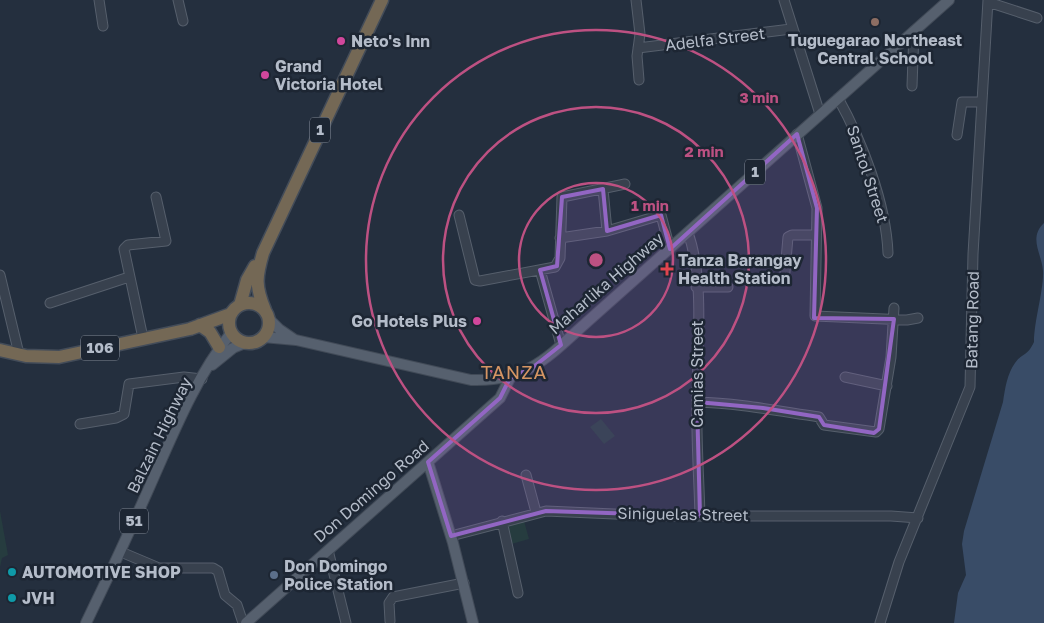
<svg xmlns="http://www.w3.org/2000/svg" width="1044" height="623" font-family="'Golos Text',sans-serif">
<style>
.green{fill:#263c3f}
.water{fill:#394c67}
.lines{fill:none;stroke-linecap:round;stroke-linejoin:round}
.minor-casing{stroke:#565f6c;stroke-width:11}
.major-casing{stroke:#414a57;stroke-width:12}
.highway-casing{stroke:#434c59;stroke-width:15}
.minor{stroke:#38414e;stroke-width:9}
.major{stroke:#56606e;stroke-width:10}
.highway{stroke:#746855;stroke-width:12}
.marked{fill:#9266c3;fill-opacity:0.2;stroke:#9266c3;stroke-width:4;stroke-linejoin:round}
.ring{fill:none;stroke:#bd5182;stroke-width:2.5}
.education-dot{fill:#8d6e63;stroke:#1d2633;stroke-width:2}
.hotel-dot{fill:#d1479c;stroke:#1d2633;stroke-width:2}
.health-dot{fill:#e0444e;stroke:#1d2633;stroke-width:2}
.culture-dot{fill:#0f9aa8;stroke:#1d2633;stroke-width:2}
.service-dot{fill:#5c6f8a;stroke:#1d2633;stroke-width:2}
.labels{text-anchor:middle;stroke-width:5;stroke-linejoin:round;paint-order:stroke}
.shield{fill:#1d2633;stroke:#878f9c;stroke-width:1}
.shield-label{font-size:15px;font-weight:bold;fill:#b4bcc9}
.street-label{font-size:16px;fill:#b4bcc9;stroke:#1d2633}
.poi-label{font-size:16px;font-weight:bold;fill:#b4bcc9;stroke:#1d2633;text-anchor:start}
.quarter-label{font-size:19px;letter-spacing:1px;fill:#d59563;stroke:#1d2633}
.centre{fill:#bd5182;stroke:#1d2633;stroke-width:2.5}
.ring-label{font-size:15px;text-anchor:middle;font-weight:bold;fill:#bd5182;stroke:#1d2633;stroke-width:5;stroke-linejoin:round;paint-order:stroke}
</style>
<rect width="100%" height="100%" fill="#242f3e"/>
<path class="green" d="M601,419L615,436L604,444L590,427Z
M0,511L8,555L2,558L0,567Z
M524,521L529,539L508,545L503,527Z"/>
<path class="water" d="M1044,223V623H954L958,593L966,575L962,544L964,531L1003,402C1005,389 1007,374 1015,363C1022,353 1027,357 1034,342C1034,321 1044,289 1043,271C1042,254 1028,238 1044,223Z"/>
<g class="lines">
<g class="minor-casing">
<path id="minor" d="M99,0L103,26
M178,0L183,21
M636,0L640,34L637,56L639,80
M784,0L820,114
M988,2L1037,18
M638,48L791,29
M912,86L914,31
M838,98C862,141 886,203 888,253
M797,134L817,208L815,316L907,320L918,318
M957,135L962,102H982
M603,189L607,231
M459,215L475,280L480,281L555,267L560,258L562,197L625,184
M688,233C705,279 697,351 697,401C696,439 699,477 700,516
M560,238L607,231L661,215L670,249
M540,270L561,345
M785,272L788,237L792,235H815
M0,275L19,354
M696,287H728
M50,303L129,277
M143,338L124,249L128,245L166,241L156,197
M845,377L887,386
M697,402C738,403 778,411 819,417L824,425L876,432L879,429L891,357L894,308
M80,424L116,418L124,414L129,384L184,377L202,379
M526,475L536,512
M502,521L518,593
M451,536L546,511L660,516H891L918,518
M328,550L346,623
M121,552L159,568H213L218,571L225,595L237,605L243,623
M390,621L389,603L393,597L464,583
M880,623L899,562L970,387L973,254L988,0"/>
</g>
<g class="major-casing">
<path id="major" d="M268,318L279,329L295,340
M263,337L296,340L471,380C527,382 548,357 587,322L949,0
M212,365L233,348L245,343
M428,462L453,543L473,623
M86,623C108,578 129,533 149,488C173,434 195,378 231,333
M246,623L500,398L510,378"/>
</g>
<g class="highway-casing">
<path id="highway" d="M229 323a20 20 0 1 1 40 0a20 20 0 1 1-40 0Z
M240,305L247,280L255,266
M265,310C255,286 256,277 263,253L382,0
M200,325L210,332L219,347
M0,350L26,356L59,357L190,329L231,314"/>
</g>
<use href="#minor" class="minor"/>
<use href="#major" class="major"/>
<use href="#highway" class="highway"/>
</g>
<path class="marked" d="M797,134L817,208L814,318L894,319L879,429L874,433L824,425L819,417L763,408L697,402L700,516L546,511L451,536L428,462L500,398L510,378L532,368L561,345L540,270L557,266L562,197L603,189L607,231L661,215L670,249Z"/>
<g class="ring">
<circle cx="596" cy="260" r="77"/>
<circle cx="596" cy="260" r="153"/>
<circle cx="596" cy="260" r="230"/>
</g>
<circle class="education-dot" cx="875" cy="22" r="5"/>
<g class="hotel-dot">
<circle cx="341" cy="41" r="5"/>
<circle cx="265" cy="75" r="5"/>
<circle cx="477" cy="321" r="5"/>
</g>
<path class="health-dot" d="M664.5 261.5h5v5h5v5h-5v5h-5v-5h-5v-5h5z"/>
<g class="culture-dot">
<circle cx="12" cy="572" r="5"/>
<circle cx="12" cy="598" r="5"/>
</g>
<circle class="service-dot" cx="274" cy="575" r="5"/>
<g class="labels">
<g class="shield">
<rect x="310" y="117.5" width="20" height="25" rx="4"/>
<rect x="745" y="159.5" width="20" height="25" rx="4"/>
<rect x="81" y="335.5" width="38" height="25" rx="4"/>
<rect x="120" y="508.5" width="28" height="25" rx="4"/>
</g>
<g class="shield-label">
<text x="320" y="135">1</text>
<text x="755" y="177">1</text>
<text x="100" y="353">106</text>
<text x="134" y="526">51</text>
</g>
<g class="street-label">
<text transform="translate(715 39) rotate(-7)" y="6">Adelfa Street</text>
<text transform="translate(868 174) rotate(72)" y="6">Santol Street</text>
<text transform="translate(606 283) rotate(-41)" y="6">Maharlika Highway</text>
<text transform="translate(972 320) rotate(-89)" y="6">Batang Road</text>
<text transform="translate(697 374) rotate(-90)" y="6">Camias Street</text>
<text transform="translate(159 435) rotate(-64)" y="6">Balzain Highway</text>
<text transform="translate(371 491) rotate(-41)" y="6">Don Domingo Road</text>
<text transform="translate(683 514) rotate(1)" y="6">Siniguelas Street</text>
</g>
<g class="poi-label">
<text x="875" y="46" text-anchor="middle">Tuguegarao Northeast<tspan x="875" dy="18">Central School</tspan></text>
<text x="351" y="47">Neto's Inn</text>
<text x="275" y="72">Grand<tspan x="275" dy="18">Victoria Hotel</tspan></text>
<text x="678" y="266">Tanza Barangay<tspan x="678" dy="18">Health Station</tspan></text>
<text x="467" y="327" text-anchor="end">Go Hotels Plus</text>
<text x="284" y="572">Don Domingo<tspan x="284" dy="18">Police Station</tspan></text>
<text x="22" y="578">AUTOMOTIVE SHOP</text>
<text x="22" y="604">JVH</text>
</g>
<g class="quarter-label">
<text x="514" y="379">TANZA</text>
</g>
</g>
<circle cx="596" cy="260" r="8" class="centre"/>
<g class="ring-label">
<text x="759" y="103">3 min</text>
<text x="704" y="157">2 min</text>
<text x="650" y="211">1 min</text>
</g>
</svg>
